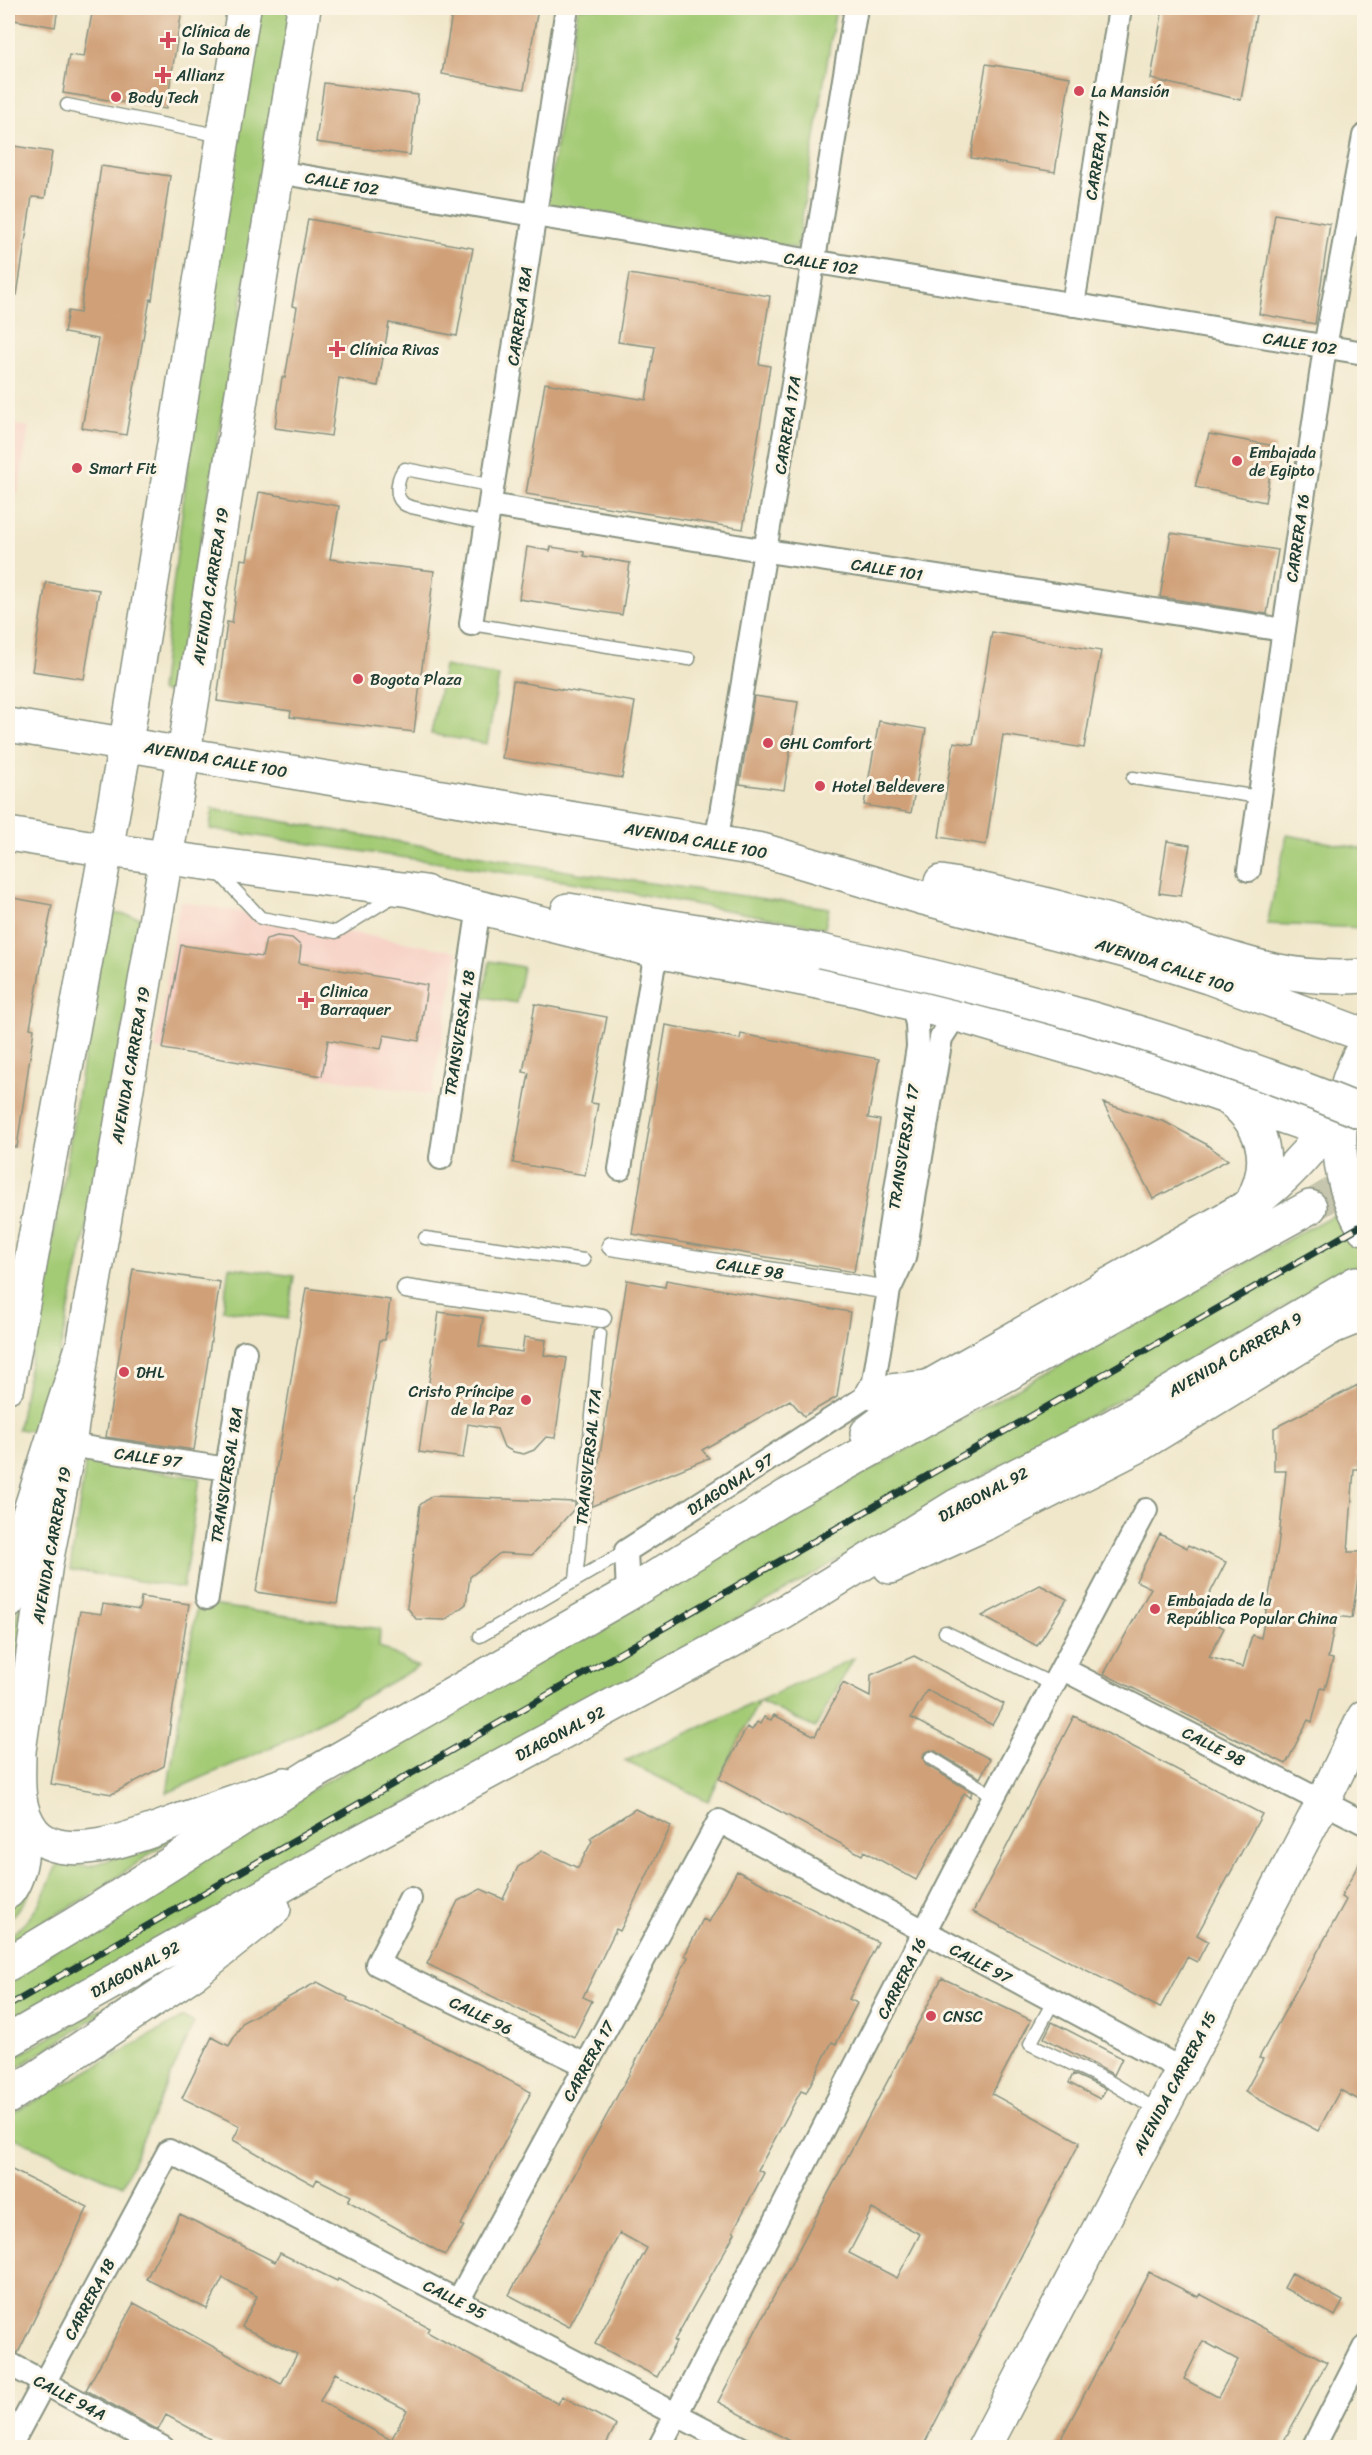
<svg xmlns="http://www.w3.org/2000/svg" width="1372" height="2455" font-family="Sriracha,sans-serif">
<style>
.built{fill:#f7d1c6}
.green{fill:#a3ca75;stroke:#618454;stroke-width:1.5}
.building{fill:#d0a179;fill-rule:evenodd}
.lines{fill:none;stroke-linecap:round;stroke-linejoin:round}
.primary-tunnel{stroke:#c6c5ad;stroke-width:33;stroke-dasharray:33 16;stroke-linecap:butt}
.service-casing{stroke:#889280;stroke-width:15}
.pedestrian-casing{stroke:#889280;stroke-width:21}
.minor-casing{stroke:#889280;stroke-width:26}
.secondary-casing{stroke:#889280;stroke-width:36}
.primary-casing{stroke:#889280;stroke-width:36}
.service{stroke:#fff;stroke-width:12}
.pedestrian{stroke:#fff;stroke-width:18}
.minor{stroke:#fff;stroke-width:22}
.secondary{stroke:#fff;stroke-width:33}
.primary{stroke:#fff;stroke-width:33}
.rail-casing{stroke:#1f3d34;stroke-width:7}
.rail{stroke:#fcf5e5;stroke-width:4.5;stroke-dasharray:14;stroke-linecap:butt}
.primary-bridge-casing{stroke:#889280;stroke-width:36;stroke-linecap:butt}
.primary-bridge{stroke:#fff;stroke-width:33}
.poi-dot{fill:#d1495b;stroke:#fcf5e5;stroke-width:2}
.labels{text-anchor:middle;stroke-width:6;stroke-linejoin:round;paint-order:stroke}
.poi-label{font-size:16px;fill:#1f3d34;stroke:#fcf5e5;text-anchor:start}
.street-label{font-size:16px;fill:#1f3d34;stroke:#fcf5e5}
</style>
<rect width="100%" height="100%" fill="#fcf5e5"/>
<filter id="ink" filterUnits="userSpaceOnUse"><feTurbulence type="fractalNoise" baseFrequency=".0167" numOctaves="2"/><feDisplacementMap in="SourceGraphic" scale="12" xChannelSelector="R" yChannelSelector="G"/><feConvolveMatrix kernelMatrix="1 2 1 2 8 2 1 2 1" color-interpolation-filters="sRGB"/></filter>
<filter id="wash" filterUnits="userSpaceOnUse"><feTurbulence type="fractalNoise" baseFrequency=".008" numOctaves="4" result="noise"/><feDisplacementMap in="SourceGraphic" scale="24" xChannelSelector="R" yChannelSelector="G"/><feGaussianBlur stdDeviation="1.35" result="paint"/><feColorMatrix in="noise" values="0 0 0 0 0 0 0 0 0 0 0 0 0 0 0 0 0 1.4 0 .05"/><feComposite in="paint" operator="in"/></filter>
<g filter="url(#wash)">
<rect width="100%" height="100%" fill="#f0e7cb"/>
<path class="built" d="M8,424L29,427L18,493L8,491Z
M180,901L458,952L432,1095L155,1049Z"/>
<path class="green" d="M258,8H291L175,694L160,691L207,310Z
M578,8H836L797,248L546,208Z
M444,666L499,676L487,744L431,734Z
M212,809L578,873L829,908L825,928L577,883L210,829Z
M1287,835L1364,849V928L1267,924Z
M107,912L144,918L84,1241L42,1433L18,1429L67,1160Z
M490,961L523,967L516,1003L483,997Z
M1364,1198V1262L1029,1450L660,1663L8,2024V1979C101,1921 193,1860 288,1804C642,1595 1003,1395 1364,1198Z
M229,1267L294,1276L288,1319L223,1310Z
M86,1460L200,1478L183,1588L70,1570Z
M25,1568L32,1570L8,1723V1668Z
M197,1603L380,1629L379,1646L418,1667L290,1739L167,1793Z
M854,1658L815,1728L759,1701L708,1801L625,1761Z
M185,1829L95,1893L8,1942V1937C38,1916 42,1897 57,1865L89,1866L109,1860Z
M34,1848L43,1851C39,1876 29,1903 8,1919V1911L20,1895Z
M163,1974L8,2074V2061Z
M183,2017L194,2023L122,2186L8,2135V2116Z"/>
<g id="blocks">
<path class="building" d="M8,8H58L55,27L8,19Z
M93,8H163L182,10L166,109L63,93L69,55L84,57Z
M453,8H538L524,89L442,74Z
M1163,8H1257L1241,100L1151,79Z
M986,64L1070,77L1055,172L971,158Z
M324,83L418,95L410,155L316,142Z
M8,145L52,152L45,198L32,197L17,295L8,294Z
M101,166L170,176L152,300L150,299L126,435L82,428L98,339L64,333L68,311L80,313Z
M1275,214L1330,224L1315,324L1259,314Z
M308,219L473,248L457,336L389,323L378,386L339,378L331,436L275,428L282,377L285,378L297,307L292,306Z
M629,274L770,296L759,364L770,366L743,529L526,494L545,383L646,400L655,347L618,342Z
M1209,434L1275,446L1265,502L1195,487Z
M259,492L339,506L330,559L434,571L414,732L290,717L291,711L217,701L227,622L232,623L241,559L247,560Z
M1171,533L1278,550L1267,614L1160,597Z
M527,547L550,551L551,547L584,552V556L630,563L622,615L519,599Z
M46,582L99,590L84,679L32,671Z
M992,632L1101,651L1084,748L1003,735L986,845L939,837L954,742L973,745Z
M513,681L635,702L622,778L502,758Z
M754,696L798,702L784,790L740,784Z
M879,721L926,729L911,813L864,805Z
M1167,841L1190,845L1181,896L1159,893Z
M8,897L52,905L30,1028L34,1029L17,1147H8Z
M277,936L292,938L301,946L299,963L427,985L419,1041L384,1035L381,1049L328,1040L322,1076L163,1049L181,945L262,957L266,939Z
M535,1004L607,1017L591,1103L598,1104L585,1175L513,1163L529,1073L523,1072Z
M666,1025L740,1039L741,1034L879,1059L868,1118L880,1120L854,1272L632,1234Z
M1103,1103L1165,1122L1204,1143L1228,1160L1153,1199Z
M133,1269L220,1282L194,1450L106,1437Z
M627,1280L665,1287L666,1280L850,1312L837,1397L804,1416L790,1400L702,1450L709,1458L592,1506Z
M306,1288L390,1300L385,1340H380L337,1604L256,1592Z
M439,1312L483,1318L479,1346L522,1352L524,1337L546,1340L544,1355L567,1358L555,1438L546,1437L534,1450L524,1454L514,1452L504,1447L497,1429L468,1424L463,1458L419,1452Z
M1358,1385V1469H1354L1348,1552H1362L1352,1618L1336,1616L1328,1658L1333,1659L1325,1689L1321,1688L1312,1722L1308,1720L1286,1764L1104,1674L1151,1588L1136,1581L1160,1534L1187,1548L1188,1545L1226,1562L1199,1615L1224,1628L1209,1657L1243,1667L1252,1635L1261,1638L1278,1547L1286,1471H1274V1428Z
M432,1496L575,1502V1508L532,1555L500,1553L470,1577L466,1604L445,1620L416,1619L407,1607L420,1505Z
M1040,1585L1067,1599L1037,1646L982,1616Z
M141,1597L189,1604L164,1766L112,1794L51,1784L80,1611L101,1614L103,1604L139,1610Z
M914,1656L1004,1704L992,1725L927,1690L911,1718L990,1759L980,1778L935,1751L931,1750L924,1753L923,1758L926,1765L972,1792L970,1797L964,1793L916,1880L864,1851L862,1855L719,1779L747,1727L752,1730L757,1722L760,1724L764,1717L771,1720L774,1715L815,1736L843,1683L870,1697L871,1675Z
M1074,1716L1262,1814L1197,1935L1208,1941L1197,1962L1187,1957L1160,2008L973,1912Z
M635,1809L671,1826L620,1931L616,1929L583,1997L592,2001L574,2037L427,1964L458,1901L481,1889L503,1899L518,1867L542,1851L578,1868L592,1841L590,1838Z
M1365,1852V2103L1340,2090L1318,2131L1245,2092L1263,2059L1259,2058L1346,1900L1341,1897Z
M737,1871L878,1942L849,1999L857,2003L836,2044L832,2042L806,2093L801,2091L758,2170L764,2173L733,2231L735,2233L674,2341L676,2342L657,2377L595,2344L647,2248L620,2233L569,2327L509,2295L633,2067L688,1957L685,1955L703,1919L709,1922Z
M942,1978L1031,2020L992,2094L1080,2142L922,2448H803L718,2402ZM872,2209L920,2234L897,2278L849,2253Z
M317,1982L348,1998L347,2000L451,2050L531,2092L461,2225L464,2226L445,2255L348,2201L351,2196L317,2179L314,2185L233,2140L240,2126L182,2098L212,2037L229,2046L243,2022Z
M1052,2022L1122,2058L1114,2075L1044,2038Z
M1073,2074L1106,2089L1100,2099L1069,2083Z
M8,2168L88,2207L18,2353L8,2350Z
M180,2214L275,2262L280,2253L337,2281L338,2279L429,2328L427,2332L558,2404L562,2396L616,2425L604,2448H226L166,2415L158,2430L86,2390L134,2303L281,2384L297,2354L242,2327L257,2296L223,2278L207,2309L146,2279ZM335,2373L407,2410L391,2440L320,2401Z
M1149,2272L1198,2297L1200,2294L1327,2362L1280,2448H1056ZM1203,2341L1238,2360L1218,2397L1184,2379Z
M1292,2273L1343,2301L1335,2316L1284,2288Z"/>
</g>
</g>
<g filter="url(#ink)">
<use href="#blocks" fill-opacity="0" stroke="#889280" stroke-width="1.5"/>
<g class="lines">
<path class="primary-tunnel" d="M1310,1207L1364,1175"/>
<g class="service-casing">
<path id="service" d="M67,105L222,136
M487,524L411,507C408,506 404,505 402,502C394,495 398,474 405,469L494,486
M471,624L689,659
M1133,778L1259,797
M218,872L261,918L336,932L397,894
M425,1238L584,1260
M576,1580L600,1334
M945,1632L1054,1685
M480,1636L626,1551
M931,1758L994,1796
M1053,2002L1030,2044L1110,2082L1158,2111"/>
</g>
<g class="pedestrian-casing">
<path id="pedestrian" d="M611,1246L889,1290
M406,1289L602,1318"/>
</g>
<g class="minor-casing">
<path id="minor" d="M277,172L1364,353
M1073,305L1120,8
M490,505L767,551L1284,630
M471,624L567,8
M716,843L856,8
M1249,870L1325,347L1364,136
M441,1158L479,907
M620,1169L656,951
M889,1290L904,1258L941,1038L950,1024L961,1016
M69,1445L227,1469
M628,1594L626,1551L872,1393L889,1290L885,1260L918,1047L917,1024L912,1003
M207,1598L245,1352
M1063,1669L1364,1823
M410,1899L377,1964L586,2065
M458,2301L719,1821L1181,2069
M8,2363L163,2448
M9,2448L169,2151L741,2448
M659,2448L994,1796L1146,1510
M1313,2448L1364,2348"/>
</g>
<g class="secondary-casing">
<path id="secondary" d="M1364,1047C1332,1102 1331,1173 1364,1228
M8,1386L129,724L244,8
M285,1784C253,1795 221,1806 189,1817C153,1830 64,1870 33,1831C15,1807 19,1779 19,1751L46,1563L69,1445L84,1341L187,734L304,8
M8,1892C25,1870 23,1836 21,1810
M984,2448L1323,1802L1364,1717"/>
</g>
<g class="primary-casing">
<path id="primary" d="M8,725L762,850L920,897L1126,951L1208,977L1364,1035
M8,834L107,850L425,892
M941,882C1017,895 1090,915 1164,937C1236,960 1286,982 1364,976
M405,889L656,951L854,989L961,1016L1156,1073L1339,1136
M568,910L821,951
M1228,1098C1266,1126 1274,1164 1250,1205
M872,1393L928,1387
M867,1433L928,1387L1250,1205C1285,1180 1312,1150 1336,1114
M890,1567L989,1522L1136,1447L1332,1327L1364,1314
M8,1602L24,1529L84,1341
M8,1964L75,1924L311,1775L628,1594L785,1497L1310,1207
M8,2041L352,1846L783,1613L956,1506L1113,1426L1356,1283
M8,2097L195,1972L274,1909"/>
</g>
<use href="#service" class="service"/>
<use href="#pedestrian" class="pedestrian"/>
<use href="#minor" class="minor"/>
<use href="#secondary" class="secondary"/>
<use href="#primary" class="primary"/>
<g class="rail-casing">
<path id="rail" d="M8,2006L1364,1224"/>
</g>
<use href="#rail" class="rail"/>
<g class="primary-bridge-casing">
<path id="primary-bridge" d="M821,951C1006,991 1190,1041 1364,1113"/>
</g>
<use href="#primary-bridge" class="primary-bridge"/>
</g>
</g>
<g class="poi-dot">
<path d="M165 31h6v6h6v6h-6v6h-6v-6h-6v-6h6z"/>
<path d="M160 66h6v6h6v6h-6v6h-6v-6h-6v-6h6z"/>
<circle cx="1079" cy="91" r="6"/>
<circle cx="116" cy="97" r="6"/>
<path d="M334 340h6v6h6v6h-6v6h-6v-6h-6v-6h6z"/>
<circle cx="1237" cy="461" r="6"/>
<circle cx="77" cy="468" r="6"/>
<circle cx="358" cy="679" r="6"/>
<circle cx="768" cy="743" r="6"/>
<circle cx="820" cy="786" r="6"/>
<path d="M303 991h6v6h6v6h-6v6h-6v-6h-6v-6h6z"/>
<circle cx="124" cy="1372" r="6"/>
<circle cx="526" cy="1400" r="6"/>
<circle cx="1155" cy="1609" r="6"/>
<circle cx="931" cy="2016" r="6"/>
</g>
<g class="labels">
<g class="poi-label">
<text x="182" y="37">Clínica de<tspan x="182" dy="18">la Sabana</tspan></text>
<text x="176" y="81">Allianz</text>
<text x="1091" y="97">La Mansión</text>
<text x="128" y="103">Body Tech</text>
<text x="350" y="355">Clínica Rivas</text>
<text x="1249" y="458">Embajada<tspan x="1249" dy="18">de Egipto</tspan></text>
<text x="89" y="474">Smart Fit</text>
<text x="370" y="685">Bogota Plaza</text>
<text x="780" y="749">GHL Comfort</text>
<text x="832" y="792">Hotel Beldevere</text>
<text x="320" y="997">Clinica<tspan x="320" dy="18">Barraquer</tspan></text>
<text x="136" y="1378">DHL</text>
<text x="514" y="1397" text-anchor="end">Cristo Príncipe<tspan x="514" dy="18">de la Paz</tspan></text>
<text x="1167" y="1606">Embajada de la<tspan x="1167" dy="18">República Popular China</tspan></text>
<text x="943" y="2022">CNSC</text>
</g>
<g class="street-label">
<text transform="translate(1097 156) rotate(-81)" y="6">CARRERA 17</text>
<text transform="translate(342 183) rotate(10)" y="6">CALLE 102</text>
<text transform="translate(821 263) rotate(9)" y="6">CALLE 102</text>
<text transform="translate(519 316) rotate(-82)" y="6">CARRERA 18A</text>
<text transform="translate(1300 343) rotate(9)" y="6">CALLE 102</text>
<text transform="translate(787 425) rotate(-81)" y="6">CARRERA 17A</text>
<text transform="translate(1297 538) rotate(-82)" y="6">CARRERA 16</text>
<text transform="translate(887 569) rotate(9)" y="6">CALLE 101</text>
<text transform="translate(210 586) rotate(-81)" y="6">AVENIDA CARRERA 19</text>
<text transform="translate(216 759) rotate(10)" y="6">AVENIDA CALLE 100</text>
<text transform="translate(696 840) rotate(10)" y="6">AVENIDA CALLE 100</text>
<text transform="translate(1165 965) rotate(18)" y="6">AVENIDA CALLE 100</text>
<text transform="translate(459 1033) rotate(-81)" y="6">TRANSVERSAL 18</text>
<text transform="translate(130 1065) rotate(-80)" y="6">AVENIDA CARRERA 19</text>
<text transform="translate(903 1147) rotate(-81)" y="6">TRANSVERSAL 17</text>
<text transform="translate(750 1268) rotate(9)" y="6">CALLE 98</text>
<text transform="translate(1235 1354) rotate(-30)" y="6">AVENIDA CARRERA 9</text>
<text transform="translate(148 1457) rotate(8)" y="6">CALLE 97</text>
<text transform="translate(588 1457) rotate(-84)" y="6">TRANSVERSAL 17A</text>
<text transform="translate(226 1475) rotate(-81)" y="6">TRANSVERSAL 18A</text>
<text transform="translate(730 1484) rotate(-33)" y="6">DIAGONAL 97</text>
<text transform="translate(983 1494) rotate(-28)" y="6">DIAGONAL 92</text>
<text transform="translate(51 1545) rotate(-80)" y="6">AVENIDA CARRERA 19</text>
<text transform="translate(560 1733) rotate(-28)" y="6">DIAGONAL 92</text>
<text transform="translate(1214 1746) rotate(27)" y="6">CALLE 98</text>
<text transform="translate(981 1963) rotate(28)" y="6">CALLE 97</text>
<text transform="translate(135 1969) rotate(-29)" y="6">DIAGONAL 92</text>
<text transform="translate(901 1978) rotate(-63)" y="6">CARRERA 16</text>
<text transform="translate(481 2015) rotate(26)" y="6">CALLE 96</text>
<text transform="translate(588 2061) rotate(-61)" y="6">CARRERA 17</text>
<text transform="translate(1174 2083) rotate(-62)" y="6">AVENIDA CARRERA 15</text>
<text transform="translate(89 2299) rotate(-62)" y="6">CARRERA 18</text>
<text transform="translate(455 2299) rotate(27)" y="6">CALLE 95</text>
<text transform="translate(70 2397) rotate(28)" y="6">CALLE 94A</text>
</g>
</g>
<rect width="1372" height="2455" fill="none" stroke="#fcf5e5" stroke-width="30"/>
</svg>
